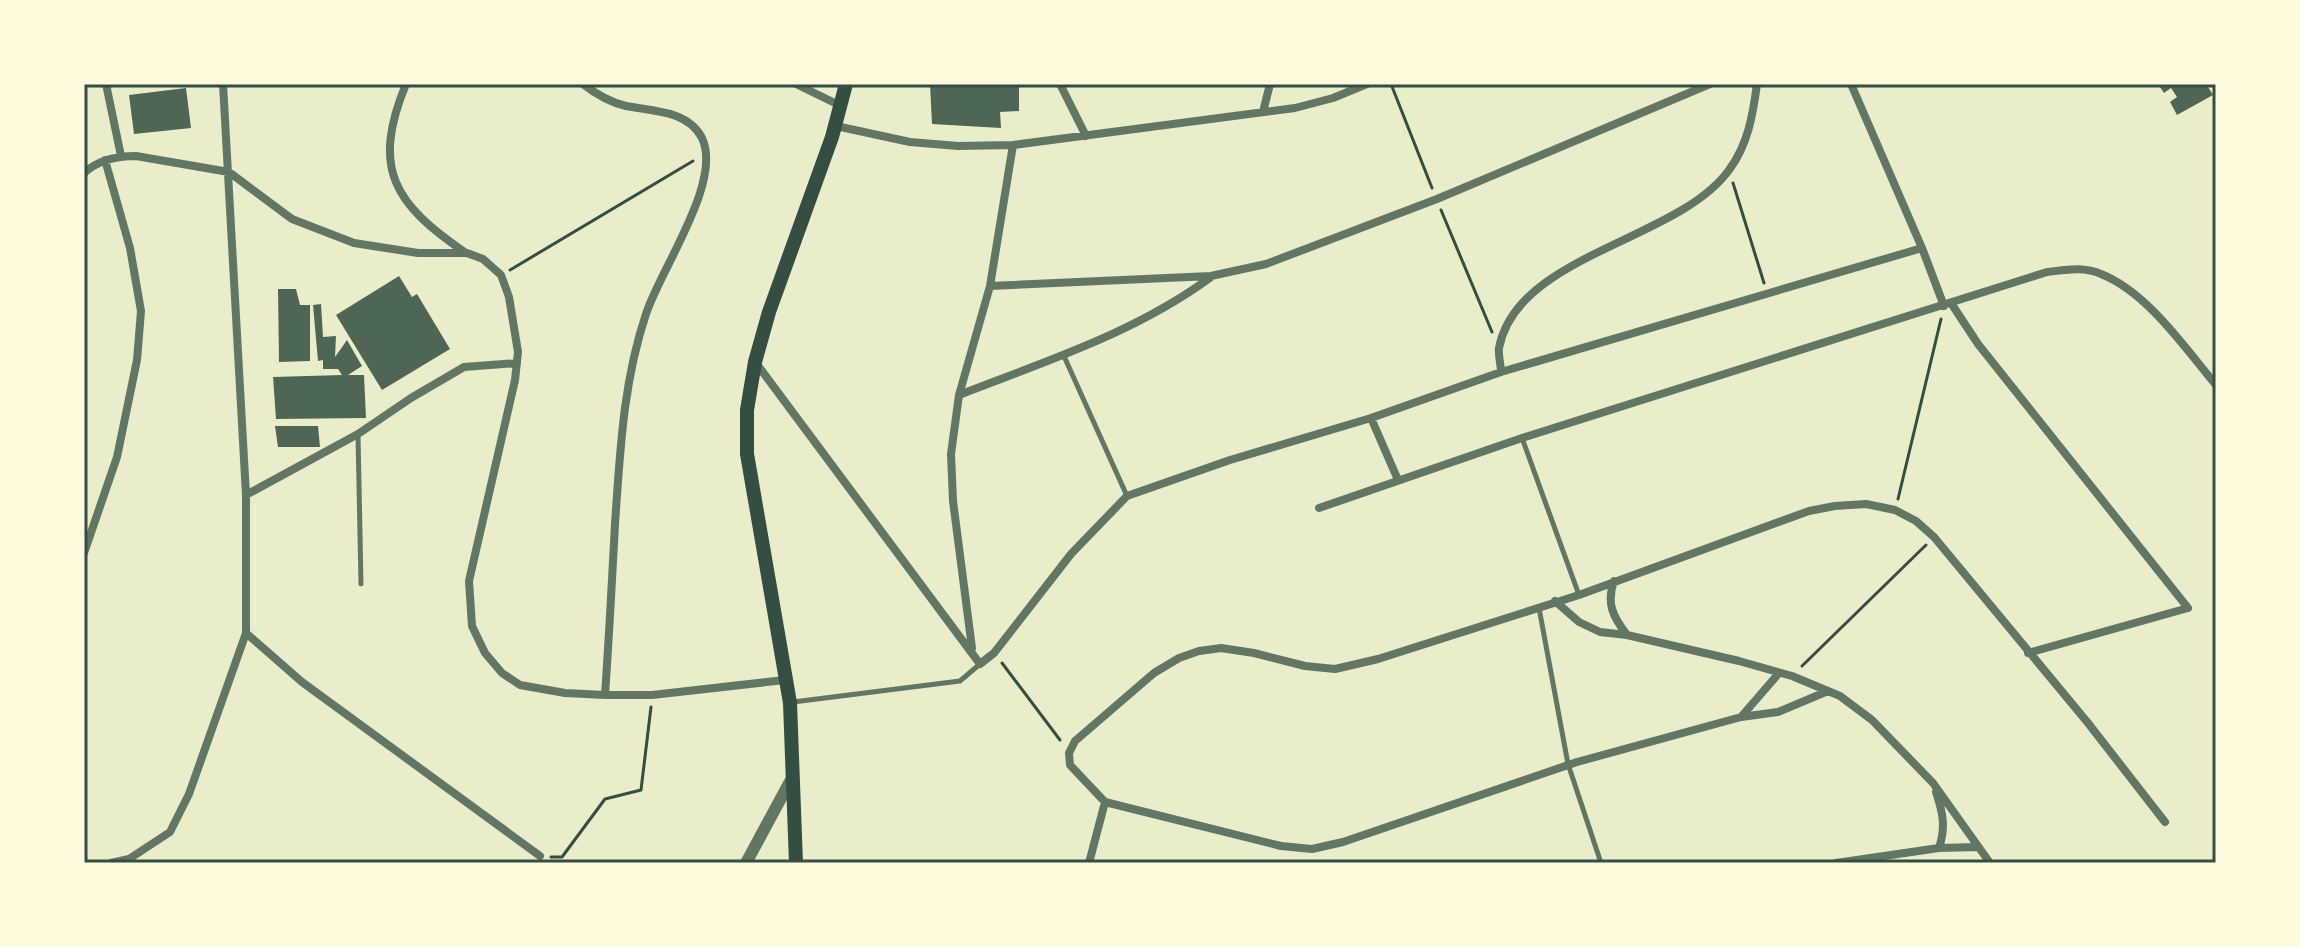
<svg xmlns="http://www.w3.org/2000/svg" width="2300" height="947" font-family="'Titillium Web',sans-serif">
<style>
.building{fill:#4f6655}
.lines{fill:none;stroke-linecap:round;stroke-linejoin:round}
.path{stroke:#344e41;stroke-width:3}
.service{stroke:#617663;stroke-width:5}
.minor{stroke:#617663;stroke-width:8}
.tertiary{stroke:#617663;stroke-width:12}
.secondary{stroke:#344e41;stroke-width:14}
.neatline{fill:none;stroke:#344e41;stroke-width:3}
</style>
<rect width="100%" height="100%" fill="#e9edc9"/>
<path class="building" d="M930,84H1019V111L1000,112L1001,128L932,124Z
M2158,84H2197L2201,87L2207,85L2213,95L2177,115L2170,102L2177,97L2171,88L2164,93Z
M186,88L191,128L134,134L129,95Z
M399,276L412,297L417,294L450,349L382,390L336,315Z
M278,289H296L300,305H310V361L279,362Z
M321,304L323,337L336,336L335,357L347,340L362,366L348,375H364L366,418L276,419L273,377L342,375L338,369H323V360L318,361L313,305Z
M275,426H318L320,447H278Z"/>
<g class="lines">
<path class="path" d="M1391,84L1432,188
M1733,183L1764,283
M1441,210L1492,332
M510,270L693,161
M1898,499L1941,319
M1002,663L1060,740
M1802,666L1926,545
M551,857H562L605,799L641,790L651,707"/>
<path class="service" d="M1063,354L1127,496
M358,435L361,584
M1522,438L1579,595
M1539,608L1568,764L1601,863
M793,702L960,681L980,664"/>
<path class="minor" d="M106,84L121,156
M406,84C371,169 394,204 466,253
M583,84C597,95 609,102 626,106C651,111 688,110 702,138C723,182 660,270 646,314C623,382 620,453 615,524C612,581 609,638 605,695
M796,84L841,106
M1060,84L1086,136
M1851,84L1922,248L1944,306
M1263,112L1270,84
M836,126L910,142L958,146L1013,145L1295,108L1333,98L1367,84
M84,173C98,160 118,156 136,156L229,172L292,219L354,243L418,253H467L483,259L501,275L509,297L518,352L515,380L469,581L472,626L485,653L502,673L520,685L565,693L605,695H652L785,680
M990,286L1211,276L1266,264L1437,199L1710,84
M1951,303L1978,344L2188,608L2028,653
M756,363L980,664L994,653L1071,554L1127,496L1230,460L1371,418L1501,372L1922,248
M1501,372C1501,365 1498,355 1499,348C1517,254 1678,241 1729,170C1748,145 1753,114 1757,84
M959,395C1046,361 1135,333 1211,277
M1371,418L1398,480
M246,495L358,434L411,398L464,367L517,363
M1319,508L1522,438L2047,272C2065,270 2084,266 2101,274C2147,292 2185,348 2216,385
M84,553L117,457L137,360L141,311L130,248L105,160
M1614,581C1606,603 1613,617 1627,635
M1555,601L1579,622L1600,632L1627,635L1739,661L1792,676L1840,696L1872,720L1933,783L1990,863
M246,633L302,682L540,856
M972,648L953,501L951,454L959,395L990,286L1013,145
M1828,691L1778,712L1741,717L1577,762L1343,842L1312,849L1281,846L1105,802L1070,765L1069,753L1075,741L1154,673L1179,658L1199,651L1221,648L1254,653L1305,666L1335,669L1378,659L1579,595L1809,511L1835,506L1866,504L1895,510L1916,521L1934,537L2088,723L2165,822
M1741,717L1779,673
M1936,792C1943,813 1946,827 1939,848
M111,863L129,859L170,832L189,794L246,633V495L223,84
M1089,863L1105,802
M1836,863L1939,848L1977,847"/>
<path class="tertiary" d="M746,863L793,776"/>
<path class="secondary" d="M796,863L790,703L747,454V410L755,362L769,312L832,137L846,84"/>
</g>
<rect width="2300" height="947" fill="none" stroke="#fefae0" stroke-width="172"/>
<rect x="86" y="86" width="2128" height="775" class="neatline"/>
</svg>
